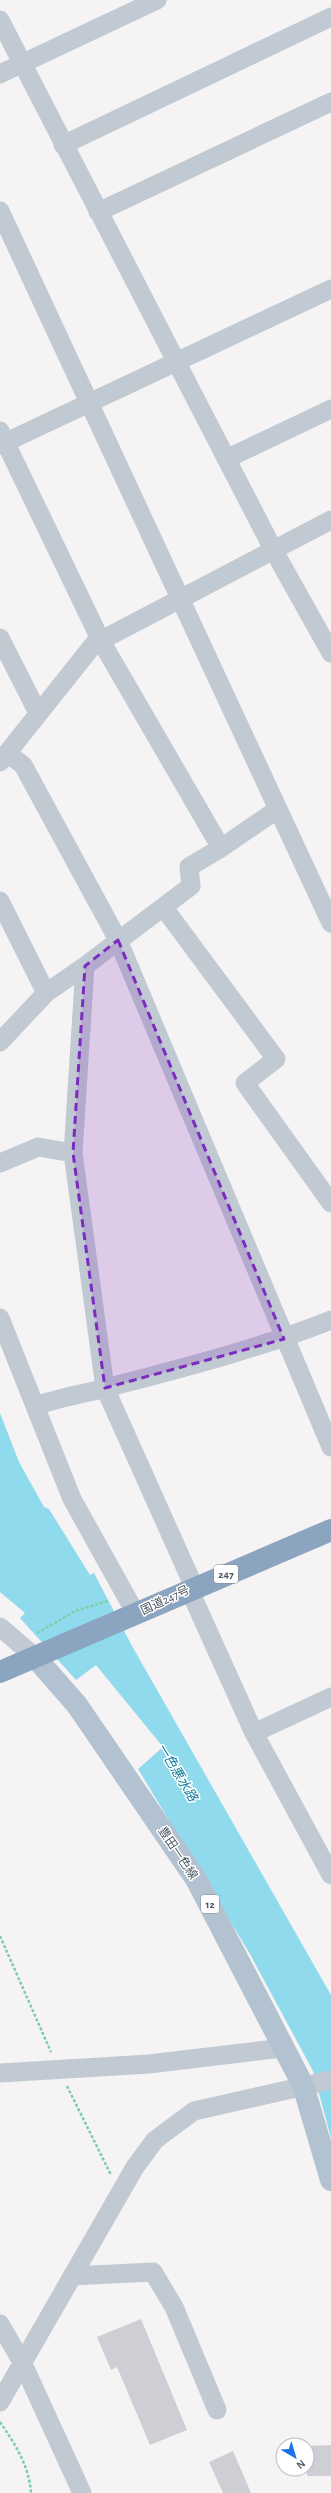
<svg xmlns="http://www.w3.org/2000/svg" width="331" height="2493" font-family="'Alegreya Sans','Noto Sans JP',sans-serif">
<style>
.water{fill:#90daee}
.building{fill:#cdcfd5}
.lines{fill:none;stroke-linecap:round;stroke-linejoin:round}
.path{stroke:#7ad0a6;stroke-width:2.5;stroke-dasharray:3 2;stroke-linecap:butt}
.minor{stroke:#c1cad2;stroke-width:19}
.major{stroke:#b3c2d1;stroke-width:22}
.highway{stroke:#8ba5c1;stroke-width:22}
.marked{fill:#7b2cbf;fill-opacity:0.2;stroke:#7b2cbf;stroke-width:3;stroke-dasharray:8 5;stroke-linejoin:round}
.labels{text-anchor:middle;stroke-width:3;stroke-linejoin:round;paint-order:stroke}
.shield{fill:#fff;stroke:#808990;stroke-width:1}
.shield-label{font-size:11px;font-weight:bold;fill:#4a5661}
.street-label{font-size:12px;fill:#4a5661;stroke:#fff}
.water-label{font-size:13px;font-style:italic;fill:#0c7c9b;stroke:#fff}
</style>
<rect width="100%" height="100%" fill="#f5f3f3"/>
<path class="water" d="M0,1413L19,1462L44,1507L49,1509L90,1575L94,1573L132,1646L331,1995V2138L313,2071L250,1954L138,1769L163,1747L96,1665L76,1680L20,1618L25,1613L0,1592Z"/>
<path class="building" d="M141,2319L187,2430L150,2445L117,2367L111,2370L97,2337Z
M331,2445V2476H307V2446Z
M233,2451L251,2493H223L209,2462Z"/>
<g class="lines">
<path class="path" d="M37,1633L75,1611L108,1601
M0,1936L51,2052
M67,2086L111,2175
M0,2422C15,2444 29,2465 31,2493"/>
<path class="minor" d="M0,20L274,551L331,653
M0,74L157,0
M63,145L331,17
M0,211L331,923
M98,212L331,102
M0,431L101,641L221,848
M0,445L331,289
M226,459L331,409
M0,638L38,713
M7,753L23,765L118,940L331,1447
M0,762L94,644L331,520
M278,809L221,848L189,867L191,886L85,966L73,1153L105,1388L191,1580L189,1589L254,1733L331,1875
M0,901L46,993
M164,908L276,1059L245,1083L331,1203
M0,1042L46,993L85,966
M0,1163L38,1147L73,1153
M0,1318L72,1499L136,1614
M35,1406C59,1398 82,1394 106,1388C182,1368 258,1349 331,1320
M0,1627L35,1657
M254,1733L331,1697
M0,2073L149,2064L283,2048
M72,2276L153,2272L174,2307L217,2410
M0,2324L23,2364L82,2493
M0,2402L135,2167L155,2140L194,2111L331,2080"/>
<path class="major" d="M35,1657L77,1705L196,1879L303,2085L331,2180"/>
<path class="highway" d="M0,1672L331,1530"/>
</g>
<path class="marked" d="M118,940L284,1339L105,1388L73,1153L85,966Z"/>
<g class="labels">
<g class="shield">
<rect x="214" y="1565" width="24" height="18" rx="3"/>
<rect x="201" y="1895" width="18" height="18" rx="3"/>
</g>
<g class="shield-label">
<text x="226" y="1578">247</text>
<text x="210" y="1908">12</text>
</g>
<g class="street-label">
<text transform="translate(165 1600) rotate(-25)" y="4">国道247号</text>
<text transform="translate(178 1853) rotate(56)" y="4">豊田一色線</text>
</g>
<g class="water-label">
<text transform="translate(178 1772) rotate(59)" y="5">一色悪水路</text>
</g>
</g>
<g transform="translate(295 2457) rotate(142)"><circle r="19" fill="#ffffff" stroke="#b7bbc0"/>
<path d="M0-3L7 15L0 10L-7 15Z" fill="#1a73e8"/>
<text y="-6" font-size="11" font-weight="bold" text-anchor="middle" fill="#4a5661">N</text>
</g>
</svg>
